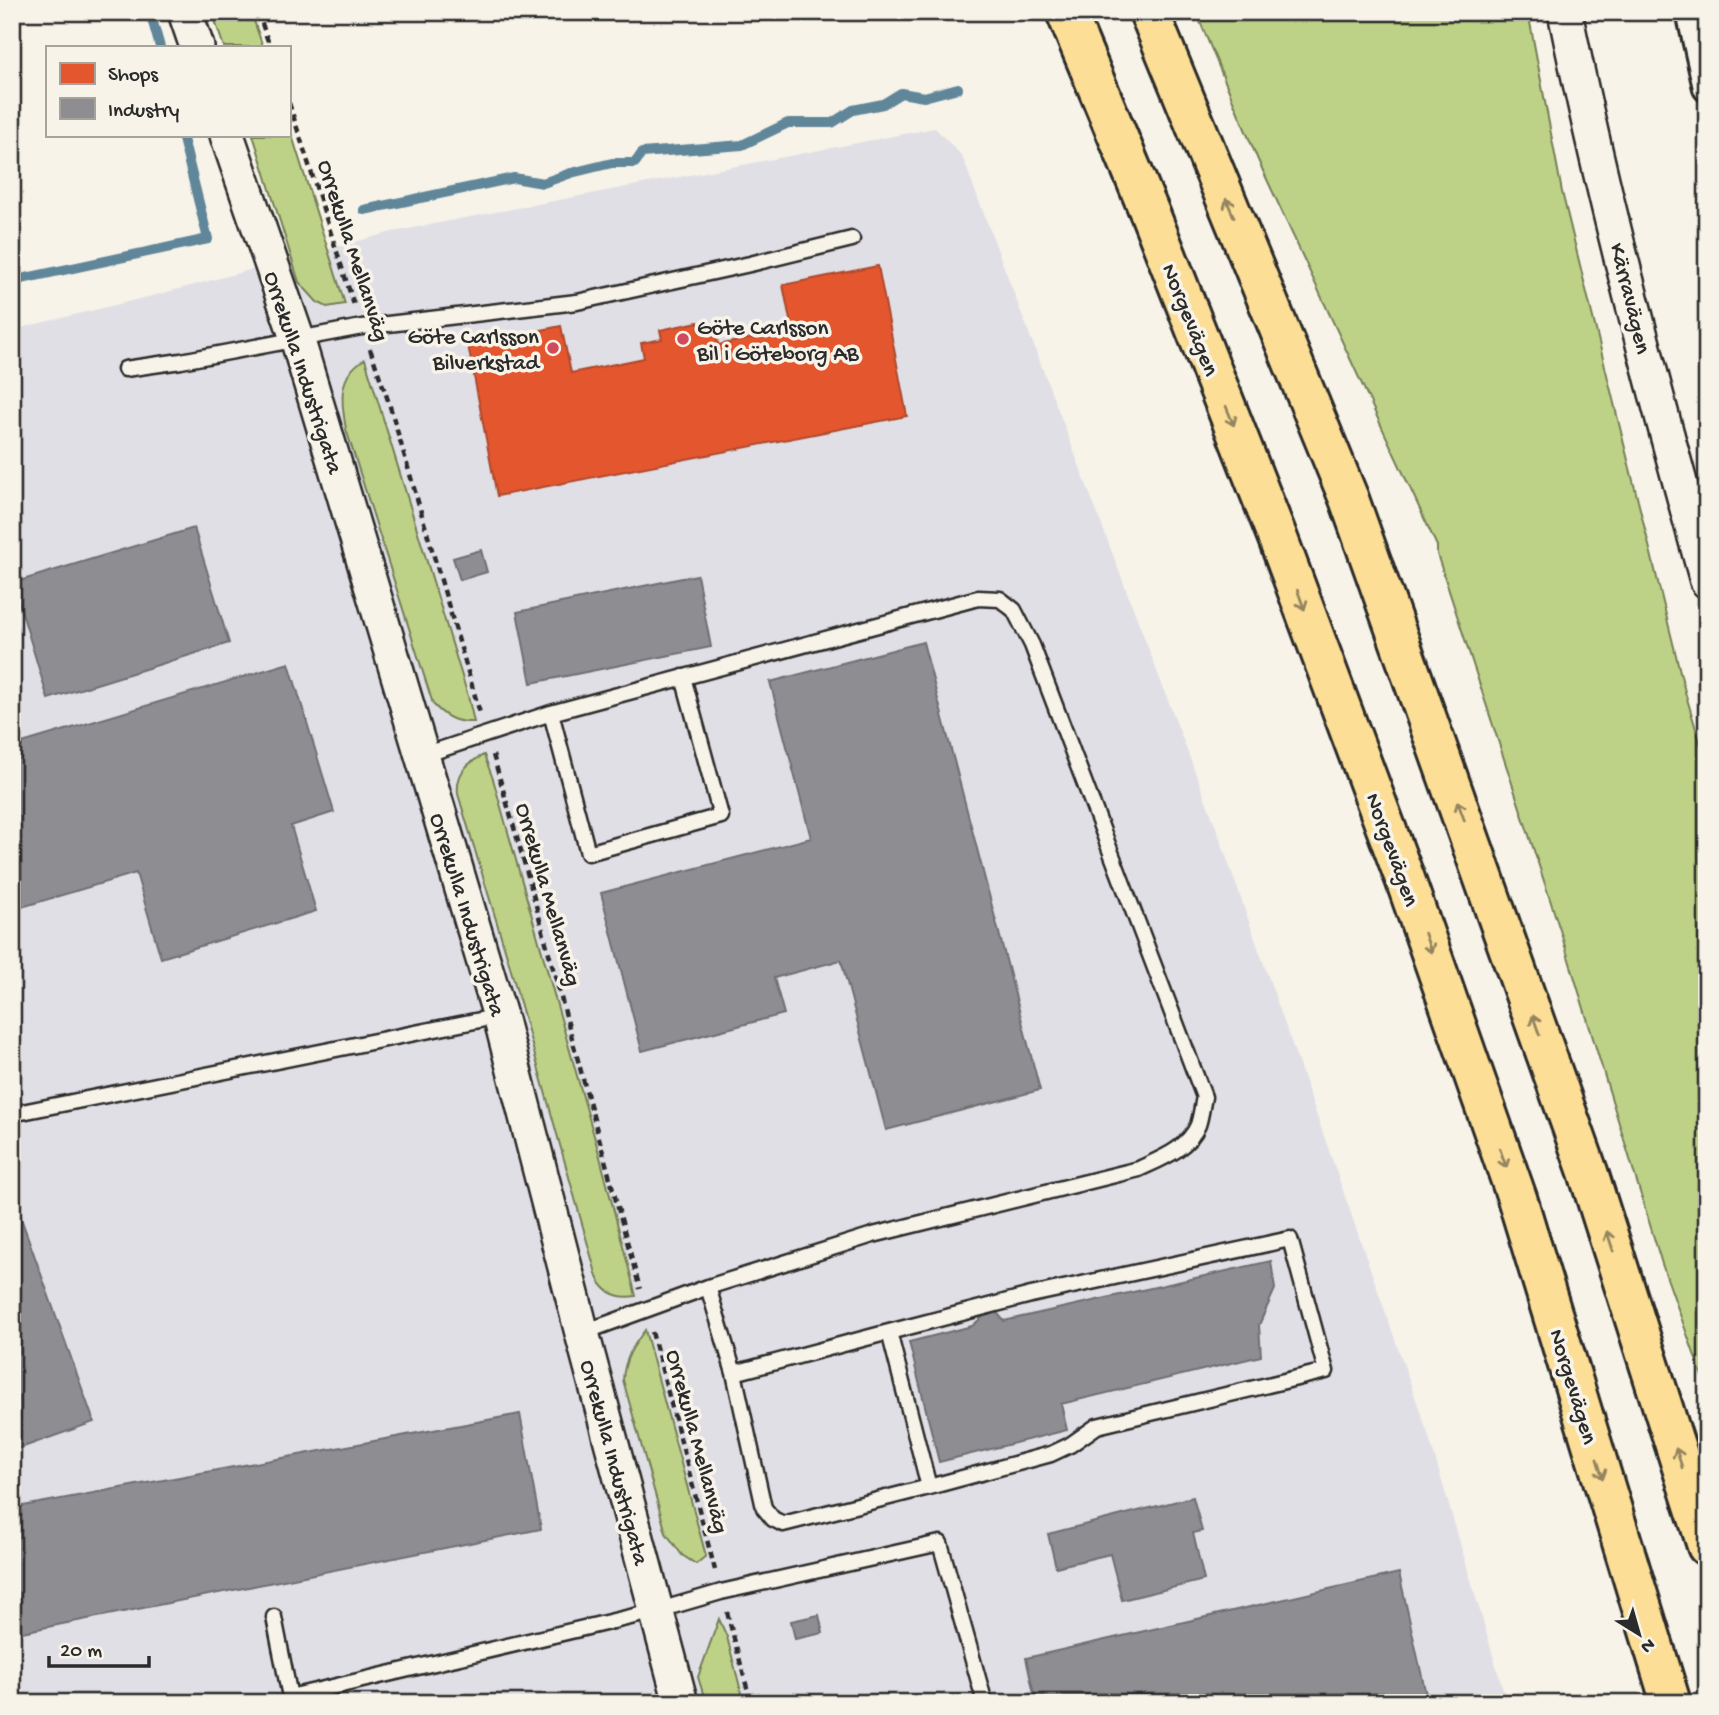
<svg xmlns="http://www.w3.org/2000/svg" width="1719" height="1715" font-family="'Gochi Hand',sans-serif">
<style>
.built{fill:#e0dfe6}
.green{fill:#bed287;stroke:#747e59;stroke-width:2}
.shops{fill:#e4572e;stroke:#ac4a2d;stroke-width:2}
.industry{fill:#8d8d92;stroke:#707073;stroke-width:2}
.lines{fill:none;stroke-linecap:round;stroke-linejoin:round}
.stream{stroke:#60869a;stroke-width:10}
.service-casing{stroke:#2b2b2b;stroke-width:19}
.minor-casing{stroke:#2b2b2b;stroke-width:32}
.tertiary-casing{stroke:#2b2b2b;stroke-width:38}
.motorway-casing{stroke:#2b2b2b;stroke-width:44}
.path{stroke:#2b2b2b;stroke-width:4.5;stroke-dasharray:7 5;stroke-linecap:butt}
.service{stroke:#f7f3e8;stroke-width:14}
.minor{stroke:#f7f3e8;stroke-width:26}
.tertiary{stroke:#f7f3e8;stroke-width:33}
.motorway{stroke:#fcde96;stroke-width:38}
.oneway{stroke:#948460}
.poi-dot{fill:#d1495b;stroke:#f7f3e8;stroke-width:2.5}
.labels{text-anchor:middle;stroke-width:7;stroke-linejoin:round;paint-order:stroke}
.street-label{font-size:23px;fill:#2b2b2b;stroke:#f7f3e8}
.poi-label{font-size:23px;fill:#2b2b2b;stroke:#f7f3e8;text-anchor:start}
</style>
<rect width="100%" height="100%" fill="#f7f3e8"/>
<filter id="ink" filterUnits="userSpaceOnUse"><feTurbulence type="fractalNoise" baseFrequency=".0143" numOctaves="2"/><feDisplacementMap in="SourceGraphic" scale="14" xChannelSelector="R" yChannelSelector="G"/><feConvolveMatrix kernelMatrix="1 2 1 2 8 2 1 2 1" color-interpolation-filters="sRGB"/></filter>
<g filter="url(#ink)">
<path class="built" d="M935,128L962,156L1216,827L1428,1434L1507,1703H12V330L160,294L392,232Z"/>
<path class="green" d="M212,12H251L263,47H224Z
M1196,12H1528L1562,192L1685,692L1707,766V1390L1662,1264L1560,930L1437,554V546L1258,160Z
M289,126L345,304L327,307L317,302L299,282L253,135H289Z
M365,359L468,696L474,722C456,723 445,717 433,704L346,429C341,402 337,375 365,359Z
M484,755L493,779L600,1157L636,1296C618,1299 605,1294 597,1277L507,956L458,794C456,774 466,763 484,755Z
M645,1330L706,1556L696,1564L682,1555L666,1533L623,1380C624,1359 633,1346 645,1330Z
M719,1619L727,1637L744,1703H706L698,1677Z"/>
<path class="shops" d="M878,266L907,416L497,496L468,345L561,326L571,373L644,358L641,343L662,339L660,330L698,322L700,332L716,330L718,345L792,330L783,285Z"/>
<path class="industry" d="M194,528L229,643L48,699L13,583Z
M481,550L487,572L460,580L453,558Z
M697,575L711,647L531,683L517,612Z
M923,642L1040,1090L886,1130L841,960L774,978L784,1014L642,1051L601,893L811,838L770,682Z
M289,663L334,812L291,826L316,911L161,958L136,873L12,910V746Z
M12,1193L94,1422L12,1451Z
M1271,1261L1275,1289L1259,1325L1261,1356L1061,1404L1067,1430L939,1462L909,1342L972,1326L993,1308L1004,1321Z
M520,1414L541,1529L12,1634V1508Z
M1193,1497L1202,1531L1193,1533L1204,1580L1122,1600L1110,1554L1056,1567L1048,1534Z
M1399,1573L1427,1699L1409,1703H1036L1026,1658Z
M819,1615L823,1633L795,1639L791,1621Z"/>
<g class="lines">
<path class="stream" d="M150,12L160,47
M364,210L514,178L543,183L571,173L612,163H635L642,153L742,145L788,123H832L853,110L883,104L901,93L924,97L958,88
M12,281L208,239L182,135"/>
<g class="service-casing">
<path id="service" d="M125,369L181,361L362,327L577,302L750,264L852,239
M551,713L588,853L721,816L683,677
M421,756L551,713L978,598L1000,599L1014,610L1032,645L1204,1097C1202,1106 1201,1116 1198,1125C1188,1149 1160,1159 1139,1169L873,1235L708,1287L582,1333
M12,1114L500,1016
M708,1287L734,1373L764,1508L773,1519L783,1524L929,1487L889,1332L734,1373
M889,1332L1031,1295L1290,1239L1326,1371L1097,1426L1070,1445L1051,1454L929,1487
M274,1617L290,1697L656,1611L721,1592L940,1543L985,1703"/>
</g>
<g class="minor-casing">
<path id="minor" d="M1690,12L1707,88"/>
</g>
<g class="tertiary-casing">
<path id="tertiary" d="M185,12L197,47
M1565,12C1604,204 1655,393 1707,581
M227,135L297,338L500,1016L582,1333L681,1703"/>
</g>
<g class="motorway-casing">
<path id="motorway" d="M1066,12L1151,216L1277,536L1405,879L1517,1198L1671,1703
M1149,12L1349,499L1588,1172L1707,1546"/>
</g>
<path class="path" d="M258,12L270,47
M289,103L354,305
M370,349L389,403L480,713
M493,755L528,876L640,1289
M652,1332L715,1570
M727,1612L751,1703"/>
<use href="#service" class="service"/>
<use href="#minor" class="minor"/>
<use href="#tertiary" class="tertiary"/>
<use href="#motorway" class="motorway"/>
</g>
<defs><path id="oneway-shaft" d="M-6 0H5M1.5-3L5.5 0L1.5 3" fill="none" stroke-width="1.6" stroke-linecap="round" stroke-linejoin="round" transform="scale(1.75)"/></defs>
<g class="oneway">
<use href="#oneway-shaft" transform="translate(1230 208) rotate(-113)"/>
<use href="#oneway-shaft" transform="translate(1230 416) rotate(68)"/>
<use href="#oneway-shaft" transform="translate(1301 600) rotate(70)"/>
<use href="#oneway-shaft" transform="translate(1461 811) rotate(-110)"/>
<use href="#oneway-shaft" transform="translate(1428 943) rotate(71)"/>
<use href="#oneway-shaft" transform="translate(1536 1025) rotate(-109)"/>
<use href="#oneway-shaft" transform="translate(1503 1158) rotate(71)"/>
<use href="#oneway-shaft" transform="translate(1610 1241) rotate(-108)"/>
<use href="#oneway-shaft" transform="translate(1679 1458) rotate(-108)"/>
<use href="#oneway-shaft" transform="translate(1600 1469) rotate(73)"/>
</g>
</g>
<g class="poi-dot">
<circle cx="683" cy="339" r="7"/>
<circle cx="553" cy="348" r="7"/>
</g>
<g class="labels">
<g class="street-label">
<text transform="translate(355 250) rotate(72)" y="8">Orrekulla Mellanväg</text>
<text transform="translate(1632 298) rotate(76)" y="8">Kärravägen</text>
<text transform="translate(1192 319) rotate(68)" y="8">Norgevägen</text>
<text transform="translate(305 372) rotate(72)" y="8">Orrekulla Industrigata</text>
<text transform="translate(1394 849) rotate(70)" y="8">Norgevägen</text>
<text transform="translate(550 894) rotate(74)" y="8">Orrekulla Mellanväg</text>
<text transform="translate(469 914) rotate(73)" y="8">Orrekulla Industrigata</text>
<text transform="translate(1575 1386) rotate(73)" y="8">Norgevägen</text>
<text transform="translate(699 1441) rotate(75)" y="8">Orrekulla Mellanväg</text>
<text transform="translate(616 1462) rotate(75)" y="8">Orrekulla Industrigata</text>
</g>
<g class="poi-label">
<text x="697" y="334">Göte Carlsson<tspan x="697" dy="26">Bil i Göteborg AB</tspan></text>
<text x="539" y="343" text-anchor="end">Göte Carlsson<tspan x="539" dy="26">Bilverkstad</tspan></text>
</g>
</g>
<rect width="1719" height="1715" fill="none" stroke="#f7f3e8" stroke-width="42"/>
<rect x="21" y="21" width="1677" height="1673" fill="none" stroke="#2b2b2b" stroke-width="2.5" filter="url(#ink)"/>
<rect x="46" y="46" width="245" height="91" fill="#f7f3e8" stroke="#a5a39c" stroke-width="2"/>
<rect x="60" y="63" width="35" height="21" fill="#e4572e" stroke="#a5a39c" stroke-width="2"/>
<text x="108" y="80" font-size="21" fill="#2b2b2b">Shops</text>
<rect x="60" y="98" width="35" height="21" fill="#8d8d92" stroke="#a5a39c" stroke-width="2"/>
<text x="108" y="116" font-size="21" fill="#2b2b2b">Industry</text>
<g transform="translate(1639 1634) rotate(143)" stroke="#f7f3e8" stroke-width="5" paint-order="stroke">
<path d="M0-5L12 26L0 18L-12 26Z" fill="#2b2b2b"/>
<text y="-10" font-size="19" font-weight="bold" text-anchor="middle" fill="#2b2b2b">N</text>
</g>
<path d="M49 1656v10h100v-10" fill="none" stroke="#2b2b2b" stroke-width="3.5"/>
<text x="60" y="1656" font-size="21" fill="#2b2b2b" stroke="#f7f3e8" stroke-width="5" paint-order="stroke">20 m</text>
</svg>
